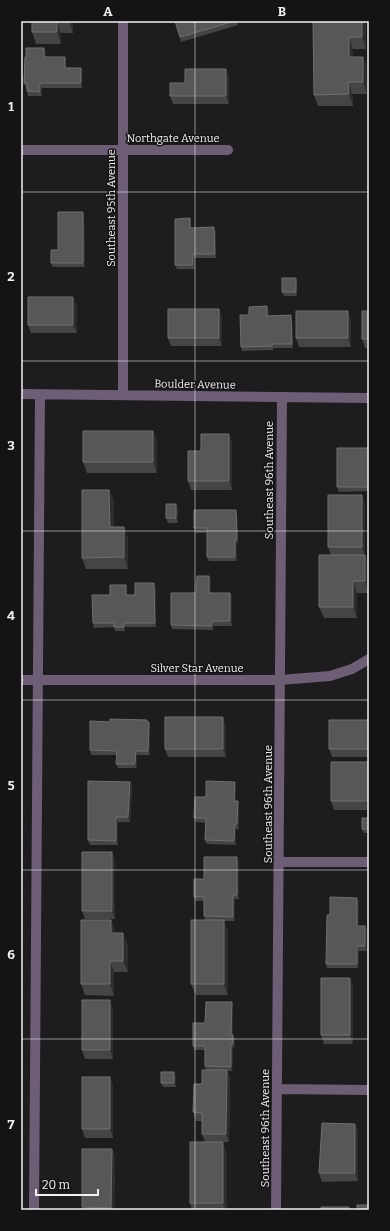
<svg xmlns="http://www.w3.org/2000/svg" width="390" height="1231" font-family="Bitter,serif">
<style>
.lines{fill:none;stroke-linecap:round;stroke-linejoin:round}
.street{stroke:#6d5d75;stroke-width:10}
.wall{fill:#454446}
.shaded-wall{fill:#2e2c2f}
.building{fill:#585758;stroke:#706f70}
.grid{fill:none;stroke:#f2f1f2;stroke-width:1;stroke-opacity:0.55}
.labels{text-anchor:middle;stroke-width:3;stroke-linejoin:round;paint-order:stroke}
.street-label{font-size:11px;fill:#f2f1f2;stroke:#151315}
.neatline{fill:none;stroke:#f2f1f2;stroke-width:1.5}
.grid-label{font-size:13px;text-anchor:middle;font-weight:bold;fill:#f2f1f2}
</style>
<rect width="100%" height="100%" fill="#1e1c1f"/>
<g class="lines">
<path class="street" d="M123,21V395
M21,150H228
M21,394L369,398
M21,680H280L330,676L352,669L369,659
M279,862H369
M277,1089L369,1090
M34,1210L40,394
M276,1210L282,397"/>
</g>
<path class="wall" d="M32,21H73V33H61V44H36L32,32Z
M175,21H237L238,25L181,42Z
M313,21H366V49H353V57H363L367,68V94H352L353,106H318L314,95Z
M46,52V57L66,62V68H81L82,73V88H42V96H28L27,91V88H26L24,83L26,57Z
M229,77V104H173L170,96L185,83Z
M83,212L84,216L85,267H53L51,263L58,250Z
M190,218L191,223V228L216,232V258H194L195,269H177L175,265Z
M296,278L297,283V296H284L282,292Z
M77,306V333H31L28,325Z
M269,311V316L292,320L293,348H273V350L242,351L241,347L249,315Z
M369,311V348H365L362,339Z
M222,317V346H171L168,338Z
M351,320V347H299L296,338Z
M153,431L157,442V473H87L83,462Z
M232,442V490H191L188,481L201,451Z
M369,448V491L339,492L337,487Z
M109,490L114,501V527H124L128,538V569H86L82,558Z
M362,495L365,504V555L369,565V593H357V618H324L319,607L331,555L328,547Z
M178,508V523H168L166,518Z
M237,514L238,543H237V561H209L207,557V533H196L194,528Z
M211,580V593H230L232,597V626H214L213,630L172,629L171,625Z
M126,585L127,589V595H135L156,587V627H125V631H115L114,627L94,628L93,623L110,595Z
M369,720V757H332L329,749Z
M148,722H149L150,727V755H137V768H118L116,764L117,755H91L90,750Z
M226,726V757H168L165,749Z
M368,762L369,764V810H334L331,801Z
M130,782L132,786L130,822H118V845H90L88,840Z
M236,787V801L239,806V829H236V845L207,844L205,840L206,823L196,822L194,818L206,797Z
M369,818V833H364L362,829Z
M237,857L239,861V899H235V921H224L228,932V995H196L191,984L205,920L204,916V901H195L194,897L204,879Z
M115,860V919H85L82,911Z
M359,902L358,926L367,930V951H359L358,968H327L326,964L330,915Z
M111,920L115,931V933L128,945V972H114V996L85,995L81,984Z
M353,986V1044H324L321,1035Z
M233,1006V1035L235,1040L234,1048H233L232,1071H227L230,1078L229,1142H205L202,1134V1121H196L193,1112L206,1070L205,1066V1050H194L193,1046L205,1023Z
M113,1008V1059H85L82,1050Z
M110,1077L113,1085V1138H85L82,1129Z
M176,1077V1087H163L161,1083Z
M355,1124L358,1132V1181L322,1182L319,1173Z
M112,1149L115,1157L114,1210H83L82,1207Z
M227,1154V1210H192L190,1203Z"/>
<path class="shaded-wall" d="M69,21H73V33L69,22Z
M362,21H366V49L362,37Z
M57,22L61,33V44L57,32Z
M349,37L353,49V68L349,57Z
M44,48L46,52V61L44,57Z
M65,57L66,62V73L65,68Z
M363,57L367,68V94L363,82Z
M81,68L82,73V88L81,83Z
M226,69L229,77V104L226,96Z
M348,82L352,94L353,106L349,94Z
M40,83L42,88V96L40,92Z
M83,212L84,216L85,267L83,263Z
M190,218L191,223V232L190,228Z
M214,227L216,232V258L215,254Z
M193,254L194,258L195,269L193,265Z
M296,278L297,283V296L296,292Z
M73,297L77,306V333L73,325Z
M267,306L269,311V320L267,316Z
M219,309L222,317V346L219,338Z
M348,311L351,320V347L348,338Z
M291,315L292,320L293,348L292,344Z
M153,431L157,442V473L153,462Z
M229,434L232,442V490L229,481Z
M109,490L114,501V538L110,527Z
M362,495L365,504V555L362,547Z
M176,504L178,508V523L176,518Z
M236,510L237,514L238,543L237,539Z
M124,527L128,538V569L124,557Z
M235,539L237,543V561L235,557Z
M365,555L369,565V592L365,581Z
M209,576L211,580V597L209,593Z
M353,581L357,593V618L353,607Z
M154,583L156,587V627L155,623Z
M126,585L127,589V599L126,595Z
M230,593L232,597V626L230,621Z
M212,621L214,626L213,630L212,626Z
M124,623L125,627V631L124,627Z
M223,717L226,726V757L223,749Z
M149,722L150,727V755L148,751Z
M136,751L137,755V768L135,764Z
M368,762L369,764V803L368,801Z
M130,782L132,786L130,822L128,817Z
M235,782L236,787V806L234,801Z
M238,801L239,806V829L237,824Z
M116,817L118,822V845L116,841Z
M235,824L236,829V845L234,841Z
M112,852L115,860V919L112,911Z
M237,857L239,861V899L237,895Z
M233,895L235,899V921L233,917Z
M357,898L359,902L358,930L357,926Z
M111,920L115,931V944L111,933Z
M224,920L228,932V995L224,984Z
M365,926L367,930V951L365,946Z
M123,933L128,945V972L123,961Z
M357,946L359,951L358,968L357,964Z
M110,961L114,972V996L110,984Z
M350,978L353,986V1044L350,1035Z
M110,1000L113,1008V1059L110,1050Z
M232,1002L233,1006V1040L231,1035Z
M233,1035L235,1040L234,1048L233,1044Z
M231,1044L233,1048L232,1071L231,1067Z
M227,1070L230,1078L229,1142L226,1134Z
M174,1072L176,1077V1087L174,1083Z
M110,1077L113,1085V1138L110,1129Z
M355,1124L358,1132V1181L355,1173Z
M223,1142L227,1154V1210H226L223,1203Z
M112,1149L115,1157L114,1210H112L111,1208Z"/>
<path class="building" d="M32,21H69V22H57V32H32Z
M175,21H235L180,37Z
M313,21H362V37H349V57H363V82H348L349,94L314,95Z
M26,48H44V57H65V68H81V83H40V92L27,91V83H24L25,57H26Z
M185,69H226V96H170V83H185Z
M58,212H83V263H51V250H58Z
M190,218V228L214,227L215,254H193V265H175V219Z
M282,278H296V292H282Z
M28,297H73V325H28Z
M267,306V316L291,315L292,344H272V346L241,347L240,315H249V307Z
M168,309H219V338H168Z
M296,311H348V338H296Z
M362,311H369V339H362Z
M83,431H153V462H83Z
M201,434H229V481H188V451H201Z
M337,448H369V487H337Z
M82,490H109L110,527H124V557L82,558Z
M328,495H362V547H328Z
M166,504H176V518H166Z
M194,510H236L237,539H235V557H207V528H194Z
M319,555H365V581H353V607H319Z
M197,576H209V593H230V621H212V626L171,625V593H196Z
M135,583H154L155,623H124V627H114V623H93L92,595H110V585H126V595H135Z
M165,717H223V749H165Z
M110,719L147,720V722H149L148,751H136L135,764H116L117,751L90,750V721L110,722Z
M329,720H369V749H329Z
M331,762H368V801H331Z
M88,781L130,782L128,817H116V841L88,840Z
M206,781L235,782L234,801H238L237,824H235L234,841L205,840L206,818H194L195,797H206Z
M362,818H369V829H362Z
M82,852H112V911H82Z
M204,857H237V895H233V917L204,916V897H194V879H204Z
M330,897L357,898V926H365V946H357V964H326L327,915H330Z
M81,920H111V933H123V961H110V984H81Z
M191,920H224V984H191Z
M321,978H350V1035H321Z
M82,1000H110V1050H82Z
M206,1002H232L231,1035H233V1044H231V1067L205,1066V1046H193V1023H205Z
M202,1070H227L226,1134H202V1113L193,1112L194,1084H202Z
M161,1072H174V1083H161Z
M82,1077H110V1129H82Z
M322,1123L355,1124V1173H319Z
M190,1142H223V1203H190Z
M82,1149H112L111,1208L82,1207Z
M357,1205H369V1210H357Z
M321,1207H349V1210H321Z"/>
<path class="grid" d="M195,21V1210M21,192H369M21,361H369M21,531H369M21,700H369M21,870H369M21,1039H369"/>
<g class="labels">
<g class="street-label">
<text x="173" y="142">Northgate Avenue</text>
<text transform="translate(111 208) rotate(-90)" y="4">Southeast 95th Avenue</text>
<text transform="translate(195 384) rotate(1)" y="4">Boulder Avenue</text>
<text transform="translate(269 480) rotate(-90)" y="4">Southeast 96th Avenue</text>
<text x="197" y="672">Silver Star Avenue</text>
<text transform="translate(268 804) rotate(-90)" y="4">Southeast 96th Avenue</text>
<text transform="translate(265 1128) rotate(-90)" y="4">Southeast 96th Avenue</text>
</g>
</g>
<rect width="390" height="1231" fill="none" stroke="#151315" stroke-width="44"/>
<path d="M36 1189v6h62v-6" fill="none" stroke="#f2f1f2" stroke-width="2"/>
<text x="42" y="1189" font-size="12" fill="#f2f1f2" stroke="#151315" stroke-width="3" paint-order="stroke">20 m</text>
<rect x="22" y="22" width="346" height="1187" class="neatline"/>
<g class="grid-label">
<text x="108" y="16">A</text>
<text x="282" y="16">B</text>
<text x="11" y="111">1</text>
<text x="11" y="281">2</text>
<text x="11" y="450">3</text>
<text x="11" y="620">4</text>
<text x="11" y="790">5</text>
<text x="11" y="959">6</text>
<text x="11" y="1129">7</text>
</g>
</svg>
